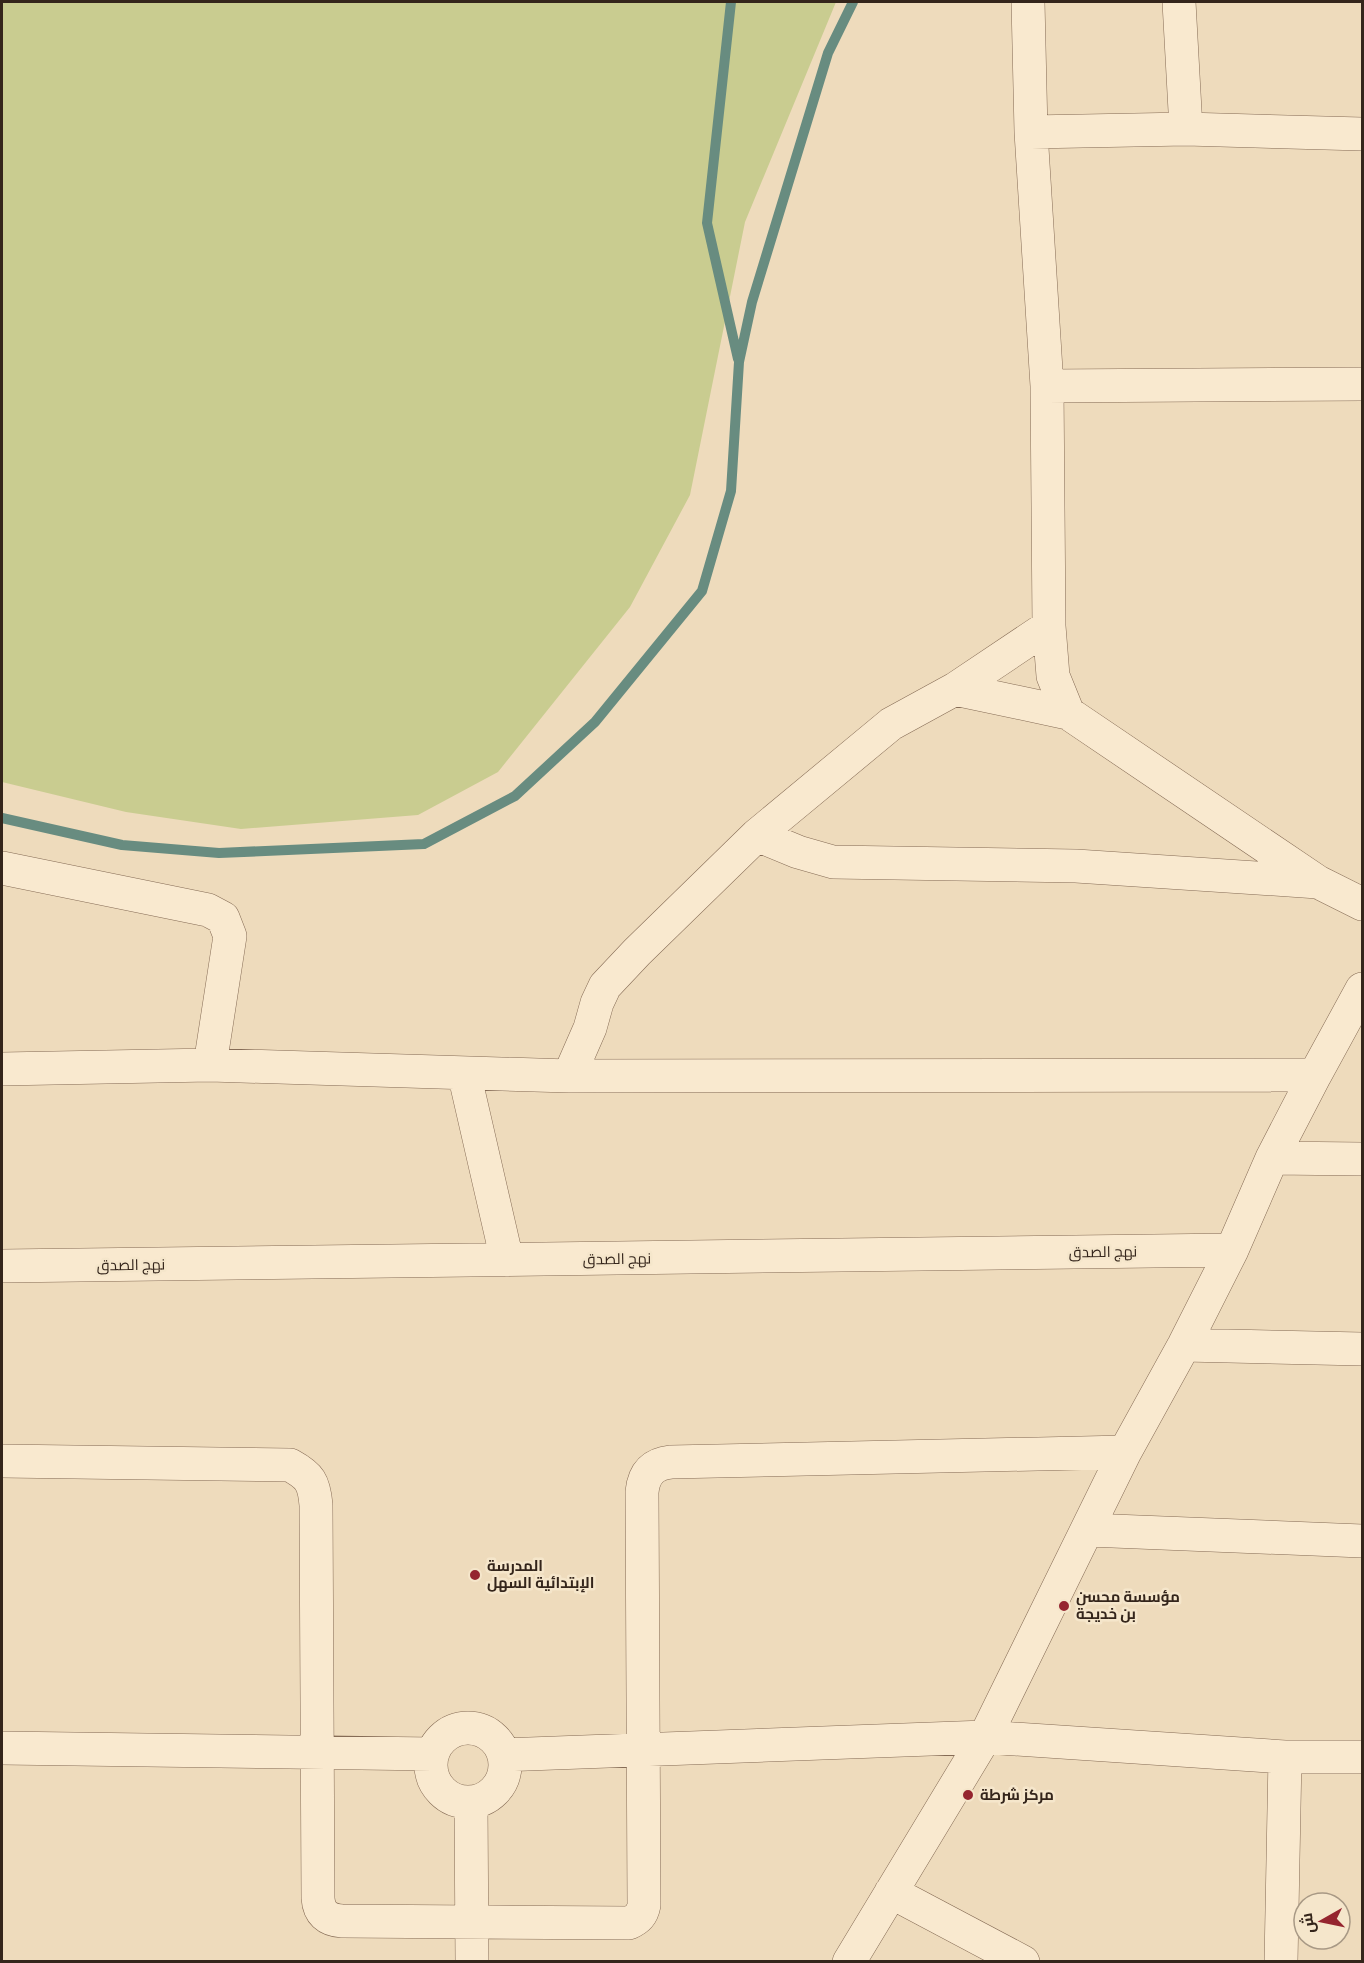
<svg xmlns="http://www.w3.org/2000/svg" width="1364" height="1963" font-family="Georgia,Cairo,serif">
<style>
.green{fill:#c9cc90}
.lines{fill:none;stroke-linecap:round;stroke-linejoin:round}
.stream{stroke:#688c80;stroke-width:10}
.minor-casing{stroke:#856b55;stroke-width:34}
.minor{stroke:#f9e9cf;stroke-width:33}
.poi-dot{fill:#95252f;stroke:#f5e6cb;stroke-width:2}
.labels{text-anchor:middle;stroke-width:5;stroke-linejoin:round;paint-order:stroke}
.street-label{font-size:15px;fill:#34251b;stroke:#f5e6cb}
.poi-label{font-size:15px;font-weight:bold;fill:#34251b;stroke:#f5e6cb;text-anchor:start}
</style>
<rect width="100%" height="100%" fill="#eedbbc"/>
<path class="green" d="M2,2H836L745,222L690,495L630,607L498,772L418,815L241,829L126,812L2,782Z"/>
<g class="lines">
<path class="stream" d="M731,2L707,223L738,359
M2,818L122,845L219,853L424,844L515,796L595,722L702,591L731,491L739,362L752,302L828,53L853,2"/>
<g class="minor-casing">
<path id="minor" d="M1028,2L1031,132L1047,386L1049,626L1053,676L1068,713
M1179,2L1186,129
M1031,132L1186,129L1362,134
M1047,386L1362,384
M955,689L1068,713L1318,882L1362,904
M757,835L798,852L833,862L1076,866L1318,882
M2,868L208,910L223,918L230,936L210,1065
M2,1069L210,1065L569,1076L1315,1075
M464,1073L507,1260
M569,1076L590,1028L597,1003L605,986L637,952L757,835L891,724L955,689L1049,626
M1272,1158L1362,1159
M2,1266L1232,1250
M1184,1345L1362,1349
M2,1461L290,1465C310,1476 314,1482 316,1505L318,1898C319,1913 327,1920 342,1921L629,1923C638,1919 642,1915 644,1905L642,1492C644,1473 653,1464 671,1462L1125,1452
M1088,1530L1362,1541
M431 1765a37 37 0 1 1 74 0a37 37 0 1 1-74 0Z
M2,1748L432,1754
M504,1755L985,1737L1285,1757H1362
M471,1802L472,1962
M891,1892L1023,1962
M849,1962L985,1737L1125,1452L1184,1345L1232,1250L1272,1158L1315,1075L1362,989
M1281,1962L1285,1757"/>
</g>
<use href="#minor" class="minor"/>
</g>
<g class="poi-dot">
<circle cx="475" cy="1575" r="6"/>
<circle cx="1064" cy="1606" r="6"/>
<circle cx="968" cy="1795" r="6"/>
</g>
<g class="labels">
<g class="street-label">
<text transform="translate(1103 1252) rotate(-1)" y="5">نهج الصدق</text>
<text transform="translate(617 1259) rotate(-1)" y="5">نهج الصدق</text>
<text transform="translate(131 1265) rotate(-1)" y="5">نهج الصدق</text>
</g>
<g class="poi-label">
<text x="487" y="1571">المدرسة<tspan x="487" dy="17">الإبتدائية السهل</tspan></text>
<text x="1076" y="1602">مؤسسة محسن<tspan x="1076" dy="17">بن خديجة</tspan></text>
<text x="980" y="1800">مركز شرطة</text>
</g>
</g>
<rect width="1364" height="1963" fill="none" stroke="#34251b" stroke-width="6"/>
<g transform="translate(1322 1921) rotate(261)"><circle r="28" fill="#f5e6cb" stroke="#a89985" stroke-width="1.5"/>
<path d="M0-4.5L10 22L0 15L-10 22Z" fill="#95252f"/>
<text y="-9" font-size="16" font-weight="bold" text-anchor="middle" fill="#34251b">ش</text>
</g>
</svg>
